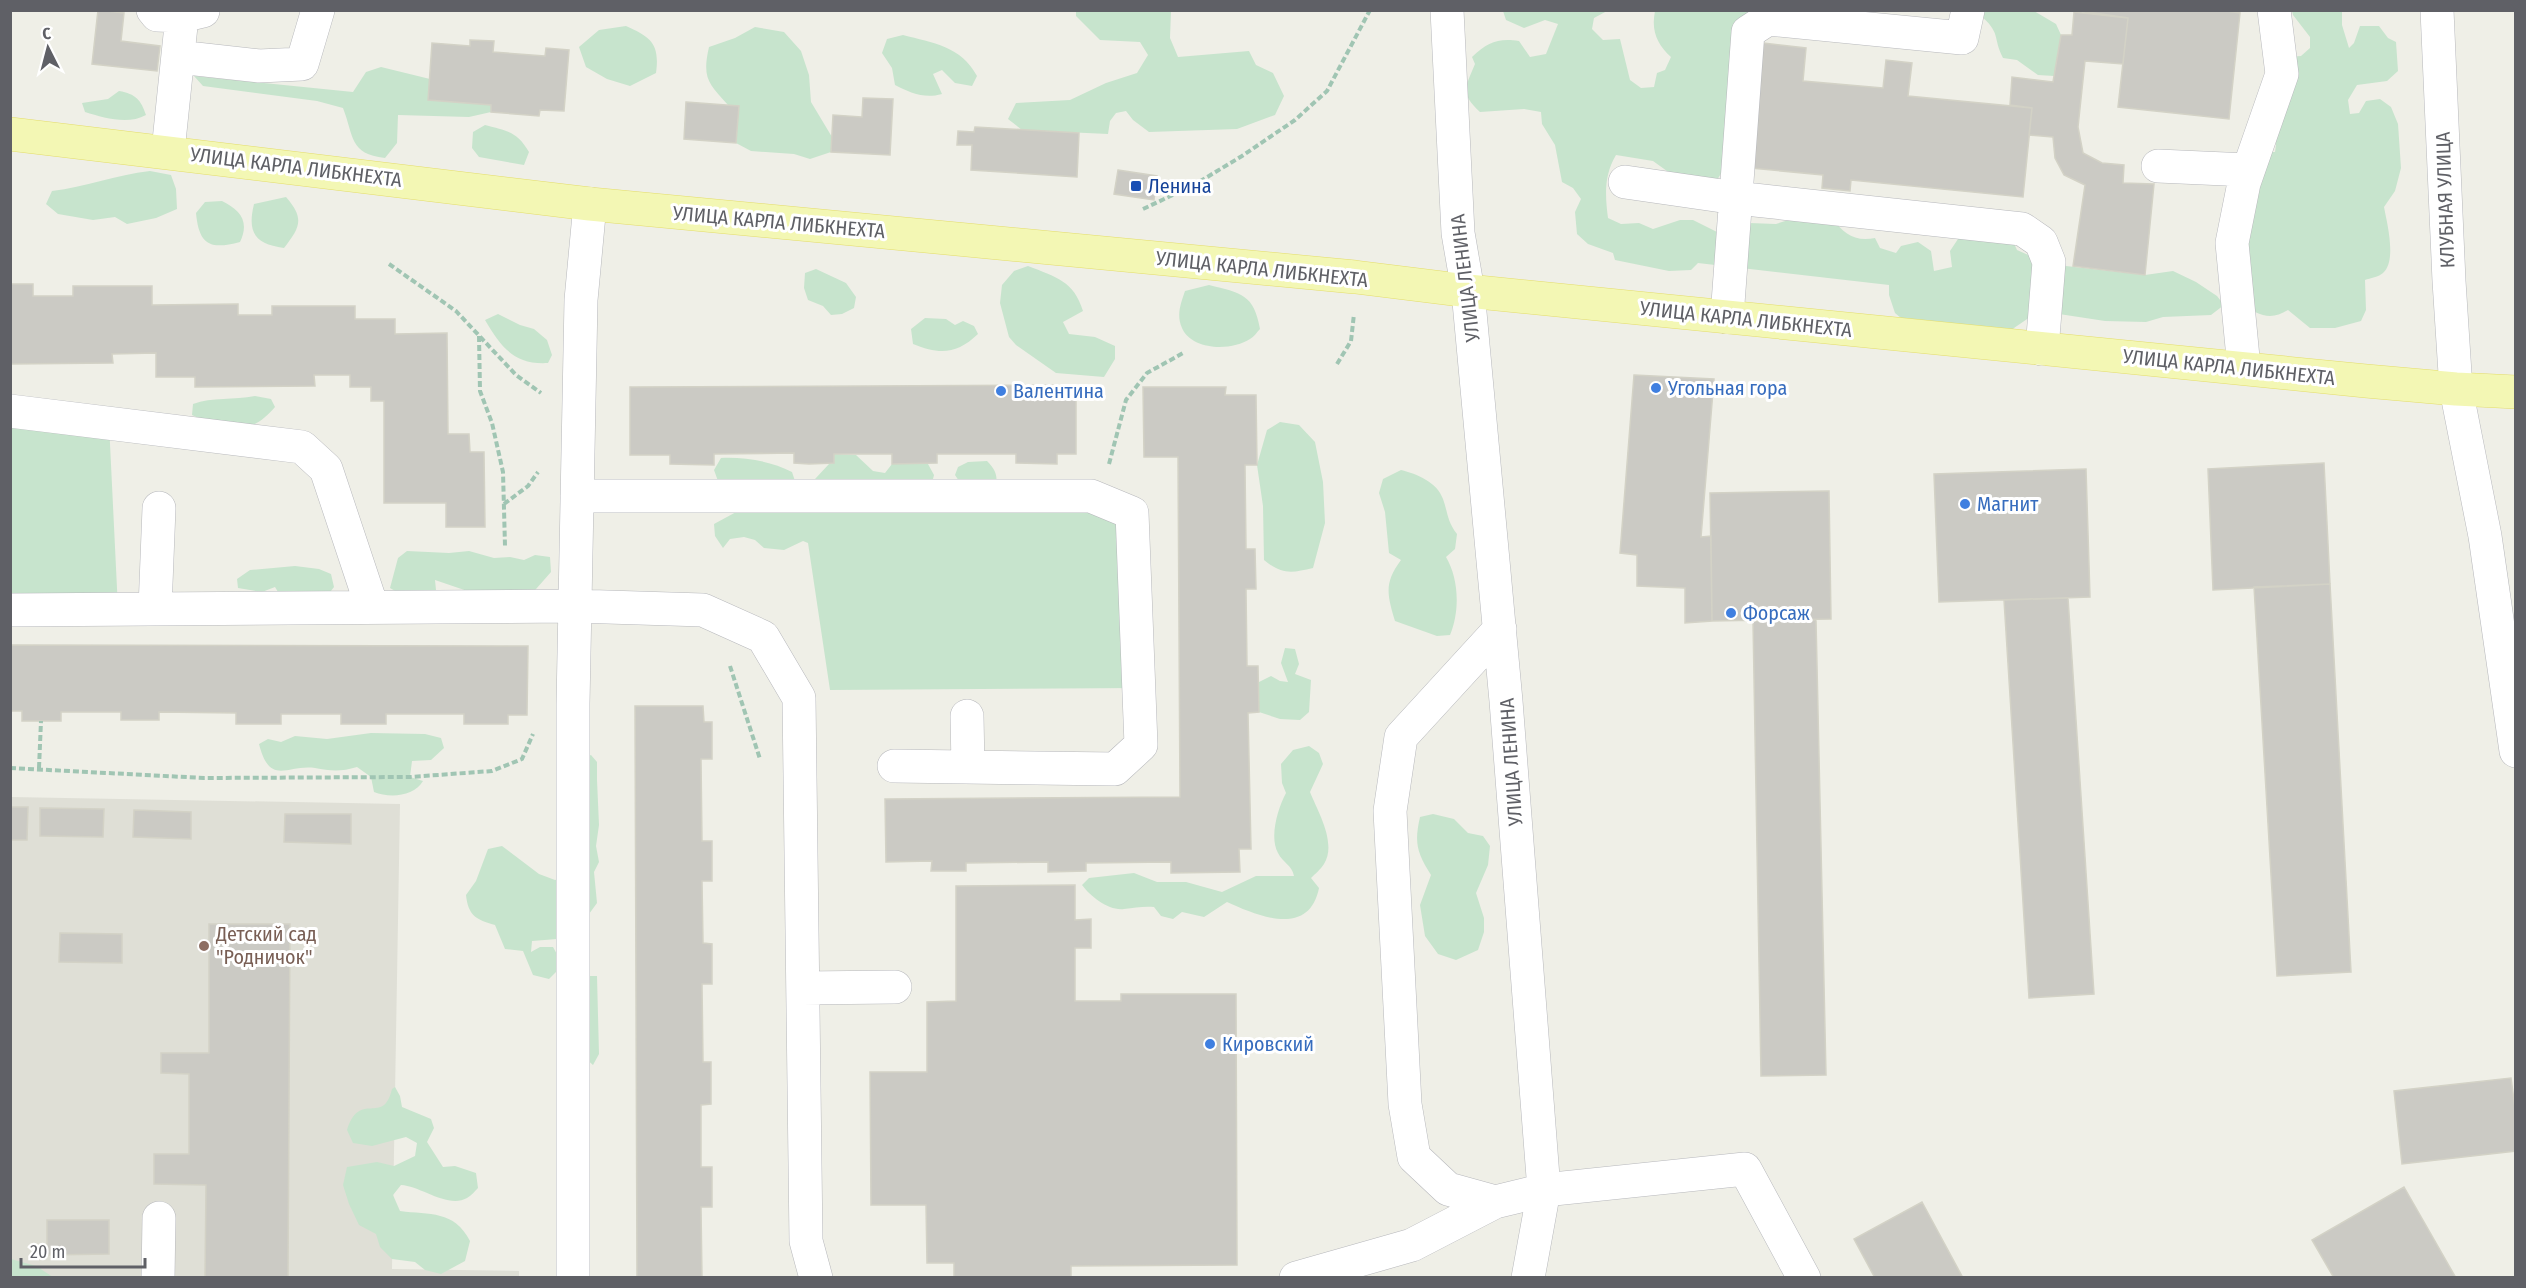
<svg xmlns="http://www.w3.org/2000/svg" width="2526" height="1288" font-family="'Fira Sans Condensed',sans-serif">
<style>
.education{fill:#dfdfd6}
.green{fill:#c7e4cd}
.building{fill:#cbcac4;stroke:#d3d2c6;stroke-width:1.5}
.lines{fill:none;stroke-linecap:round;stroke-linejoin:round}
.minor-casing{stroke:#b7b8bc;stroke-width:34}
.major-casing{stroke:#e4dd6b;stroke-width:34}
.path{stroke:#a0c5b3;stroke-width:4;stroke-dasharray:6 3;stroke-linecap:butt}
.minor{stroke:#fff;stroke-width:33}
.major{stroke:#f3f7b4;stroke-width:33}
.transit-dot{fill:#1a4fb4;stroke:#fff;stroke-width:2}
.shop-dot{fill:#3f7fe0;stroke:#fff;stroke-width:2}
.education-dot{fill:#8d6e63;stroke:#fff;stroke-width:2}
.labels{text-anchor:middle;stroke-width:6;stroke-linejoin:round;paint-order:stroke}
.street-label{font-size:20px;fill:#5f6066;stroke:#fff}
.transit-label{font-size:20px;fill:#164399;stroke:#fff;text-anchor:start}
.shop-label{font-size:20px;fill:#366cbe;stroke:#fff;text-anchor:start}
.education-label{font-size:20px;fill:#785e54;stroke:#fff;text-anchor:start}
</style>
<rect width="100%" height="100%" fill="#efefe7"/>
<path class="education" d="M11,797L400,804L392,1269L519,1271V1277L11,1278Z"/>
<path class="green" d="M1076,11H1171L1170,38L1178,57L1249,51L1256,65L1273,73L1284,96L1275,115L1237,129L1149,132L1133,120L1126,111L1116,113L1110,121L1108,134L1022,130L1008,119L1016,103L1070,100L1106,83L1137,73L1148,55L1140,42L1100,40L1076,16Z
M1503,11H1607L1594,18L1592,29L1603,40L1620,39L1630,80L1641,88L1654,87L1657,73L1665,70L1671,57C1657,44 1651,31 1655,11H1751L1722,172L1712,188L1674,176L1653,161L1616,155C1604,175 1605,195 1608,218L1621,224L1639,223L1653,229L1680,220H1693L1723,235L1749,223L1776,224L1798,217H1832C1843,234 1855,242 1875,238L1880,248L1896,253L1901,246L1918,242L1931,251L1934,271L1952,267L1950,251L1962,233H2009L2017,250L2044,262L2057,265L2145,275L2173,271L2196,282L2217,296L2224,305L2211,315L2163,317L2146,322L2105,321L2046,312L2033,315L2014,328L2000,344L1908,324L1895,313L1889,295V285L1698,263L1691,270L1669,271L1615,260L1613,253L1588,244L1577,234L1575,212L1581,199L1573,188L1562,182L1555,145L1542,124L1541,112L1524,109L1480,112C1460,93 1465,88 1475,64L1472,57C1488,42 1498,38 1519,41L1530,57L1546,54L1558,24L1545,20L1524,28L1506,20Z
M1979,11H2034L2056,24L2061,35L2054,76L2038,75L2017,60L2003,58C1992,36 2002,34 1979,14Z
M2292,11H2342V25L2349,48L2354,43L2360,26H2379L2388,38L2396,42L2398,71L2387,81L2357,85L2348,100L2350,114L2359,113L2366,101L2380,99L2391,107L2398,124L2401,168L2395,191L2384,207C2387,223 2397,261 2383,273C2379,277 2370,278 2365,280L2366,310L2361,321L2335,328H2310L2288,310C2276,317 2268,318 2255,312L2245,264L2249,244V196L2262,152H2275L2276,145L2273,131L2287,57L2301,56L2310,48V37L2293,15Z
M626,26C651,37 660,44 656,73L630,86L607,79L586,67L579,47L599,30Z
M755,27L784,32L801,51L809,75L811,102L832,137L831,152L810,159L794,154L751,151L736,143L739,106L728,105C708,83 702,78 709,47L735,38Z
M903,35C933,43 961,46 977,76L972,86L955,83L942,70L933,74L942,94C924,99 911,93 895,85L892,68L882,53L887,39Z
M381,67L430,79L429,100L491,105V112L469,117L398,115L397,143L385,158C349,154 354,136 343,108L317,101L203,86L194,76L353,92L366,72Z
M119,91C136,94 141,100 146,115C128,125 104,118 85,112L82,103L108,99Z
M485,125C507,131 517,131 529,152L524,165L479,157L472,148L473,132Z
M150,171L171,175L176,189L177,209L156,218L127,224L115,217L93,220L58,214L46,204L52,191C85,187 116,175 150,171Z
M286,197C305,219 300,227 284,248C255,244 247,233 254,204Z
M222,201C240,210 250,221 240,242C210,250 199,245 196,213L205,202Z
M1028,266C1056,277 1074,281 1083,311L1063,322L1069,334L1095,337L1115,346V359L1104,377L1056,373L1016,345L1009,337L1000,303L1002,285L1014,271Z
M816,269L846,283L856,297L854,308L842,314L831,315L823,306L808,300L804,288L805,273Z
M1209,285C1241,293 1254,294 1260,329C1257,332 1254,337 1250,339C1232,351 1192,351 1182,328C1176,315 1181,303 1185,291Z
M498,314L520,325L534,329L547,340L552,355L548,363C514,365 501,347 485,320Z
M925,318L946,319L955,325L963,321L974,326L978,334C957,354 940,355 913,344L911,329Z
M255,396L271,399L275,407C249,438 225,431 192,415L193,404C212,397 234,400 255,396Z
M11,411L109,423L118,609L11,610Z
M1280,422L1299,425L1315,442L1323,482L1325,523L1313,568C1292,573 1282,575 1264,560L1263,506L1257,465L1267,430Z
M834,454L856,455L873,471L885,473L892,464H928L934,475L932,483L959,481L955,475L958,467L968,462L987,461C999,473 998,480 993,496L1132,513L1139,688L830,690L808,543L803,541L784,550L764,548L755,540L744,537L730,539L723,548L715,536L714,524L738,511L718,481L714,470L721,458C745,457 771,461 792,472L796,484L816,488L815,479L829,464L834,463Z
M1401,470C1417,474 1437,482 1443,499C1448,513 1447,521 1457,534L1455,549L1446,557C1459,579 1460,611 1450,635L1437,636L1395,621C1387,594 1384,583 1401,560L1389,553L1385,512L1379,493L1383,479Z
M407,551L449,553L469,551L494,558L510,557L524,560L535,555L550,557L551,572L529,597L479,595L435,580L436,590L430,596L402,595L390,588L398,558Z
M295,566L319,569L331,574L334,587L324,600H283L275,587L262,592L238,588L237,579L250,570Z
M1285,648L1295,649L1299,664L1295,674L1311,680L1309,712L1300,720L1280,719L1259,712V682L1271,676L1280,681L1288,682L1281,663Z
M371,733L425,734L441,738L444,748L431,760L412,761L410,777L423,781C414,797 389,798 374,792L371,777L357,767C341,772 330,771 315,768C287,764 270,787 259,744L268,739L281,742L295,736L327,739Z
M1309,746L1319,753L1323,764L1310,792C1318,812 1337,843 1324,864C1321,869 1315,874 1311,878L1319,888C1309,938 1258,916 1227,902L1204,917L1182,912L1173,919L1161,916L1154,907C1143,906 1135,908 1124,909C1109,911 1091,897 1082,885L1089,878L1134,873L1157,882H1186L1222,892L1256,876H1294C1292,865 1283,863 1278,853C1269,837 1278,808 1286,793L1282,783L1281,764L1293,750Z
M591,755L597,762V780L599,825L596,846L599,862L594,872L597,903L589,914L557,939L532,941L531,952L540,947H553L558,956L557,971L549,979L533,975L523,951L505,949L495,925C476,920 468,915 466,895L476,881L488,849L502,846L539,874L555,880L573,875L580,759Z
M1433,814L1454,819L1468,833L1483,836L1490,846L1488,865L1476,893L1484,918V932L1478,950L1456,960L1438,954L1425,936L1420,905L1431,875C1417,853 1414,843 1420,817Z
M587,976H597L599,1054L593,1065L583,1056Z
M395,1087L400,1096L402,1107L431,1119L434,1128L427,1142L443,1167L455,1166L476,1173L478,1188C475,1191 471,1196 467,1198C448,1209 421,1186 401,1185L393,1195L400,1211C430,1215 454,1210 470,1241L465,1261L441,1274L425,1270L415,1262L392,1259L380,1247L376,1234L359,1225L349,1204L343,1185L347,1167L377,1162L394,1166L415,1156L417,1143L406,1137L372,1146L353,1143L347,1130C360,1089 383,1127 392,1089Z
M11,1259L36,1266L53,1277H11Z"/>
<path class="building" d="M98,10L124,13L121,41L160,46L157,71L92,64Z
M2074,10H2220L2240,13L2229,119L2118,107L2128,18Z
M2074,12L2128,18L2123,64L2085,61L2078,127L2083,153L2102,163L2124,165L2123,183L2154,184L2145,275L2073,266L2085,185L2064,175L2055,158L2053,137L2029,135L2032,108L2010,105L2012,77L2053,82L2061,35H2072Z
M470,40L494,41L493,52L545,56L546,48L569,50L564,111L540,110L539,116L491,112V105L428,100L432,43L470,46Z
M1763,43L1806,48L1803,81L1883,88L1886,60L1912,63L1908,96L2032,108L2023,197L1851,180L1850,191L1822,188L1823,175L1751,168Z
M863,98L893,99L890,155L831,152L833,115L862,117Z
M686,102L739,106L736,143L684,139Z
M975,127L1079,133L1077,177L971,170L972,145H957L958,131L974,132Z
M1118,170L1157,176L1154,200L1114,194Z
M10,284H33V296H73V286H152V305L238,304V315H272V306H355V319H395V334L447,333L448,434H469L470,452H484L485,527H446V503H384V401H371V387H350V375H314L315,386L195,387V377H156V353L112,354L113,363L10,364Z
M1634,375L1714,379L1701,537L1711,536L1712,621L1685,623V588L1637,586V555L1620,553Z
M1076,385V454H1057V464L1016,463V454H937V463L892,464V454H834V463L809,464L794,463V453L714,454V465L670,464V455H630V387Z
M1143,387H1226L1225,395H1256L1257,465H1245L1246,549H1255L1256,589H1246L1247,666H1258L1259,712L1248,713L1251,849H1239L1240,872L1171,873V862L1086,863V871L1048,872V862L966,863V871H931L932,861L886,862L885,799L1180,797L1178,457H1144Z
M2324,463L2330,584L2213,590L2208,469Z
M2086,469L2090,597L1939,602L1934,474Z
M1829,491L1831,619L1712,621L1710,493Z
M2330,584L2351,972L2277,976L2254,587Z
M2068,598L2094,994L2029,998L2004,600Z
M1816,620L1826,1075L1761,1076L1753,621Z
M10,645L528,646L527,715H508V724H464V714H386V724H341V714H281V724H236V713L159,712V720H121V712H61V721H22V711H10Z
M635,706H703L704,722H712V759H701L702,841H712V881H702L703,943L712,944V984H702L703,1062H711V1104L701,1105V1167H712V1207H701L702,1278H637Z
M10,807H28L27,840H10Z
M40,808L104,809L103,837L40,836Z
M134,810L191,812V839L133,837Z
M285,814H351V844L284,842Z
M1075,885V920L1091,919V948H1075V1001H1121V994H1236L1237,1265L1071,1266V1278H954V1263H927L926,1205H871L870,1072H927V1002L956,1001V886Z
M209,924H290L288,1278H205L206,1185L154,1184V1154H189V1074L161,1073V1053H209Z
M60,933L122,934V963L59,962Z
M2511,1078L2516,1115V1151L2402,1164L2394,1091Z
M2404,1187L2456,1278H2334L2312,1240Z
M1922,1202L1963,1278H1875L1854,1239Z
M47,1220H109V1254L47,1255Z"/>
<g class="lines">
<g class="minor-casing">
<path id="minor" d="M153,10L157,15L182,16L203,11
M1447,10L1458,233L1468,291L1506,701L1544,1190L1528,1278
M2437,10L2449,281L2456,389L2485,536L2516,751
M178,57L259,66L302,64L318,10
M168,151L182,16
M2158,166L2248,170
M1625,182L1736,198L2022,229L2041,242L2049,262L2042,349
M1727,317L1748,32L1768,19L1962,38L1968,10
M2244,368L2232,243L2244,183L2282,74L2274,10
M10,411L302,447L326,469L372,607
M577,496H1091L1132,513L1141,745L1115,769L894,766
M155,609L159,508
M10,610L575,606L703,610L763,637L799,698L806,1241L816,1278
M967,716L968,767
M803,988L895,987
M1495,1202L1448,1189L1414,1157L1405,1104L1390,811L1401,737L1500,629
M158,1278L159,1218
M573,1278V704L581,300L590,204
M1296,1278L1412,1245L1495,1202L1544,1190L1745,1169L1804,1278"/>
</g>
<g class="major-casing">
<path id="major" d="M10,134L590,204L1355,277L1468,291L2366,381L2456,389L2516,392"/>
</g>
<path class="path" d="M1143,209L1194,185L1242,156L1295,120L1327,91L1370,10
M389,264L456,311L516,375L541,393
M479,336L480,391L492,423L503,472L505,546
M1337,364L1351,341L1354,314
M1109,464L1126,400L1147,373L1185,352
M504,504L528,486L538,472
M730,666L760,759
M10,768L204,778L410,777L492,771L522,759L533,734
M39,768L41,721"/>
<use href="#minor" class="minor"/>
<use href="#major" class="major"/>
</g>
<rect class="transit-dot" x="1130" y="180" width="12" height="12" rx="3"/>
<g class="shop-dot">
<circle cx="1656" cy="388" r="6"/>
<circle cx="1001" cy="391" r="6"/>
<circle cx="1965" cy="504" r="6"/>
<circle cx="1731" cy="613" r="6"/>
<circle cx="1210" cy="1044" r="6"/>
</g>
<circle class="education-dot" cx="204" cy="946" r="6"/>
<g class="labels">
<g class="street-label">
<text transform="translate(296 167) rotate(7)" y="7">УЛИЦА КАРЛА ЛИБКНЕХТА</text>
<text transform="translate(2445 200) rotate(-92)" y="7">КЛУБНАЯ УЛИЦА</text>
<text transform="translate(779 222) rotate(5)" y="7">УЛИЦА КАРЛА ЛИБКНЕХТА</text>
<text transform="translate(1262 269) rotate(6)" y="7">УЛИЦА КАРЛА ЛИБКНЕХТА</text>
<text transform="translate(1465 278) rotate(-97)" y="7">УЛИЦА ЛЕНИНА</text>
<text transform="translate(1746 319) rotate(6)" y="7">УЛИЦА КАРЛА ЛИБКНЕХТА</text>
<text transform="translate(2229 367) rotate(6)" y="7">УЛИЦА КАРЛА ЛИБКНЕХТА</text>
<text transform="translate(1511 762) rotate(-94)" y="7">УЛИЦА ЛЕНИНА</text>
</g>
<g class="transit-label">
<text x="1148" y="193">Ленина</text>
</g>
<g class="shop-label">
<text x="1668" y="395">Угольная гора</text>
<text x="1013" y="398">Валентина</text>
<text x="1977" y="511">Магнит</text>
<text x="1743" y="620">Форсаж</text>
<text x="1222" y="1051">Кировский</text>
</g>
<g class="education-label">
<text x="216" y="941">Детский сад<tspan x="216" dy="23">"Родничок"</tspan></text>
</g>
</g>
<rect width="2526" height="1288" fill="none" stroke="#5f6066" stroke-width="24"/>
<g transform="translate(48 48) rotate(354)" stroke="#ffffff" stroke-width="4.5" paint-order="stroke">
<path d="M0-4.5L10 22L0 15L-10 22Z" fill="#5f6066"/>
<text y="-9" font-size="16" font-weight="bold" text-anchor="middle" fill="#5f6066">С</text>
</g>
<path d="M21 1258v9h124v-9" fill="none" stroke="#5f6066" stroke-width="3"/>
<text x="30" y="1258" font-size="18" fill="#5f6066" stroke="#ffffff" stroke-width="4.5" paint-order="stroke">20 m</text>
</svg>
